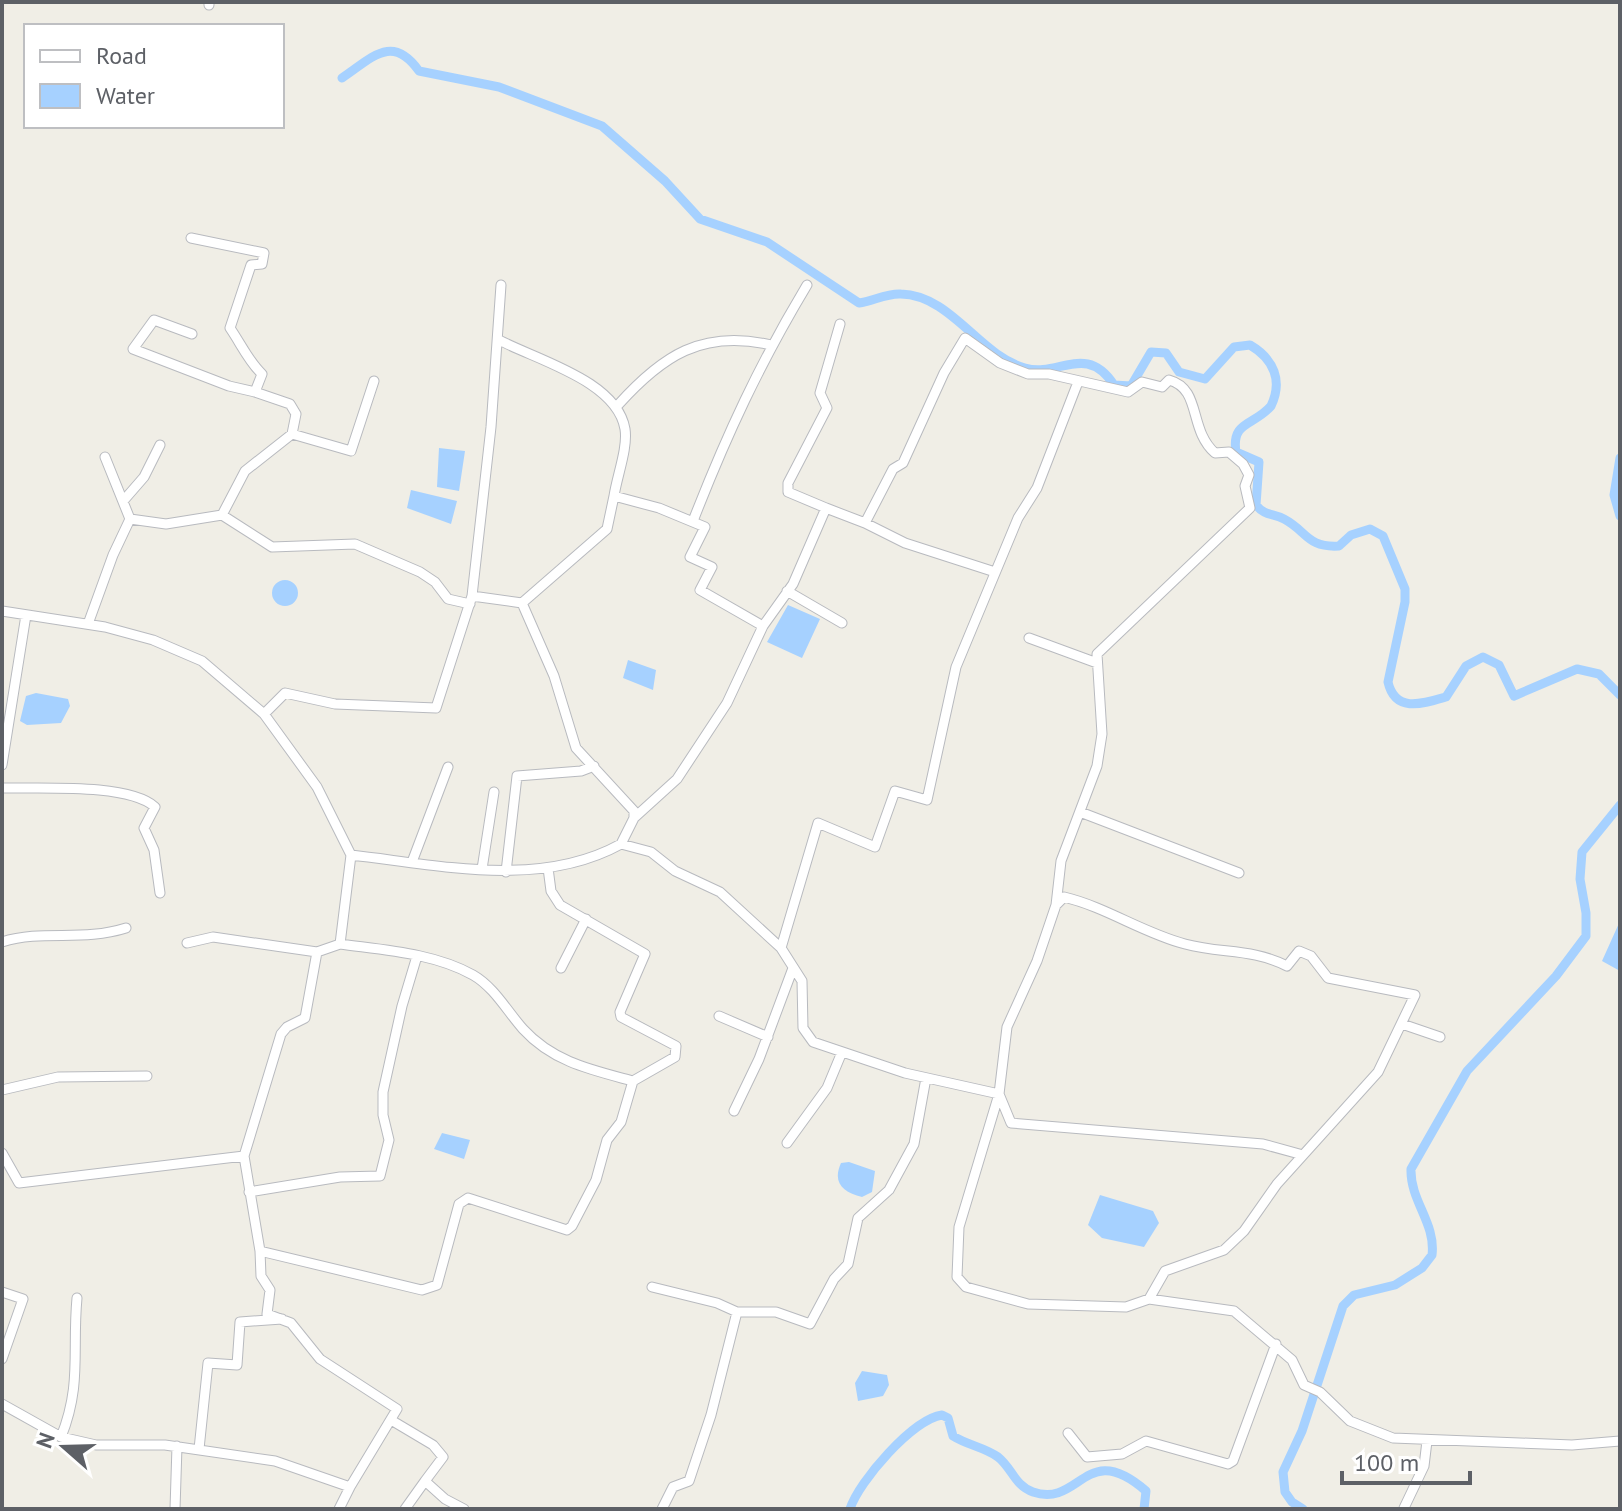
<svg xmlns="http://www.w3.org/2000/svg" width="1622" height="1511" font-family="'PT Sans',sans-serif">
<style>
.water{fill:#a6d1ff}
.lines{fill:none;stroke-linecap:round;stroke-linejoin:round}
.canal{stroke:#a6d1ff;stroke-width:9}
.minor-casing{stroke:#b8babf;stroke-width:11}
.minor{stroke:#fff;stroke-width:9}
</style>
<rect width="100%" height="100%" fill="#f0eee6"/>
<path class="water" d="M439,448L465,451L459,491L437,487Z
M411,490L457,501L451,524L407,508Z
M272 593a13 13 0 1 1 26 0a13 13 0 1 1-26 0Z
M788,605L820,619L802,658L767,642Z
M628,660L656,670L653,690L623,678Z
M36,693L68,699L70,706L61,723L27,725L20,721L26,696Z
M1620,921V971L1602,961Z
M442,1133L470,1140L464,1159L434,1149Z
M849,1162L875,1171L872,1192L862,1197C843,1192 832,1183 841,1163Z
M1100,1195L1153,1211L1159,1223L1144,1247L1102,1238L1088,1225Z
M862,1371L887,1375L889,1385L883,1396L858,1401L855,1383Z"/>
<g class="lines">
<path class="canal" d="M342,78C372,58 392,33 419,71L499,87L602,126L665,181L700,219L767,242L859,303C873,301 887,293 901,294C951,295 980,356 1025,368C1058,378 1086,342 1114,385L1131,386L1151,352L1166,353L1179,372L1205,379L1234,347L1250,345C1274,359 1283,381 1271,406C1254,426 1231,421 1236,452L1259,462L1256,505C1265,516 1272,513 1284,519C1307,531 1307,548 1339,546L1351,535L1370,529L1383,536L1405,589V602L1388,682C1395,713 1422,704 1446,697L1466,666L1483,657L1499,665L1514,696L1577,669L1599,674L1620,695
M1620,458L1614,495L1620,516
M850,1509C859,1481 913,1419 942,1415L948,1418L953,1436C967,1445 984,1447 998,1457C1012,1468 1015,1486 1033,1492C1081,1508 1085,1438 1146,1491L1144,1509
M1303,1509L1292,1502L1285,1492L1283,1472L1302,1431L1343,1306L1354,1295L1395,1285L1422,1268L1432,1255C1436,1223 1410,1201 1411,1169L1467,1071L1556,976L1586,936V913L1580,879L1582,852L1620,805"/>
<g class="minor-casing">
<path id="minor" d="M209,5V2
M191,238L264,253L262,264L251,265L230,328C241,344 249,362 262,374L255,392L290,404L296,414L292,434
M192,334L154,320L133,349L229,386L255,392
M499,340C537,360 617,381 625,429C628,448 617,476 614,496L659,508L705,527L690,557L712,567L700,590L763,626
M618,405C662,356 702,329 771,345
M124,500L144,477L160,445
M826,508L788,492V483L827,408L820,393L840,324
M222,515L245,471L292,434L351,451L374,381
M130,519L166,524L222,515L272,547L355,544L420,572L435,582L448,599L470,604
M693,521C727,434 759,365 807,285
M865,523L905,543L995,572
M787,591L842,623
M472,596L522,603L554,676L576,748L634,811V818L621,844
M522,603L607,529L614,496
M2,611L105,627L153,640L202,661L264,714L317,787L351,855C439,865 540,889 621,844L651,852L675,871L720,892L781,948L802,981L803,1028L813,1042L905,1073L999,1094L959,1227L957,1277L966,1287L1028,1304L1126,1307L1149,1299L1234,1311L1292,1360L1304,1385L1320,1392L1350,1421L1393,1438L1572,1445L1620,1441
M88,624L113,555L130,519L105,457
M1029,638L1097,663
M264,714L285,693L335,704L436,708L472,596L491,427L501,285
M2,765L26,615
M2,788C40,789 128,783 155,807L144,828L154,850L160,893
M1080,812L1239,873
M634,818L677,779L727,703L763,626L793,584L826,508L865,523L893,469L903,463L944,373L965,338L1000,363L1028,374H1049L1128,392L1142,382L1162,387L1169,380C1202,389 1188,429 1215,453L1229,452L1243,464L1249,475L1245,486L1250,508L1097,654L1102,734L1097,766L1061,861L1056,905L1037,961L1007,1027L999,1094L1011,1123L1263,1144L1303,1155
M412,862L448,767
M482,869L494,792
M506,872L517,776L581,771L594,766
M1056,905L1064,897C1106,907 1143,933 1185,944C1222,954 1251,948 1287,966L1299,951L1311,956L1328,978L1415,995L1378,1072L1277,1184L1244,1231L1224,1250L1165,1271L1149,1299
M2,942C44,929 82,942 126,928
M187,943L213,937L317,952
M340,944C383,950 434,953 473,975C494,987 507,1011 523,1029C553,1062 592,1070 633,1081
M781,948L818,823L875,847L895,791L927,800L956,667L1018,518L1037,488L1078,382
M561,968L586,919
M719,1016L768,1037
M1402,1024L1440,1037
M2,1090L58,1077L147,1076
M734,1111L759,1059L793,968
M787,1143L827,1088L842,1052
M2,1153L19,1183L244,1156
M249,1192L340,1177L380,1176L389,1140L383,1115V1092L402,1006L417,956
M260,1251L422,1290L437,1285L459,1204L468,1198L567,1230L572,1226L596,1180L607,1140L621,1122L633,1081L675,1057L676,1046L621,1017L620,1012L645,954L560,905L551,891L548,868
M652,1287L717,1303L737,1312
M2,1292L23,1299L2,1359
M2,1404L61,1437L96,1445H165L275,1461L350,1487L397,1409L320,1359L291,1323L267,1314L270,1290L261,1276L260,1251L244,1156L281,1034L287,1027L305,1018L317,952L340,944L351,855
M391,1420L433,1445L443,1457L425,1481L445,1499L464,1509
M1068,1433L1087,1457L1122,1454L1146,1441L1228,1464L1233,1461L1276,1344
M61,1437C82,1385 72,1351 77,1298
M199,1449L208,1363L237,1365L240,1322L282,1319
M1404,1508L1424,1466L1427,1441
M175,1509L177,1446
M339,1509L350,1487
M405,1509L425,1481
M662,1509L673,1487L689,1481L711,1415L737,1312H776L810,1324L834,1279L848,1264L858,1218L889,1190L914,1144L926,1078"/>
</g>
<use href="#minor" class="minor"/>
</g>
<rect width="1622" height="1511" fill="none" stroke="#5d6066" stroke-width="8"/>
<rect x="24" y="24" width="260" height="104" fill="#ffffff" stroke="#bebfc2" stroke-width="2"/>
<rect x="40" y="50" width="40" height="12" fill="#ffffff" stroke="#bebfc2" stroke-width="2"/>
<text x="96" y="64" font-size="24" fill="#5d6066">Road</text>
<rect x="40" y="84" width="40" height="24" fill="#a6d1ff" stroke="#bebfc2" stroke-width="2"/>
<text x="96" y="104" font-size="24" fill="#5d6066">Water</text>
<g transform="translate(64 1447) rotate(290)" stroke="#ffffff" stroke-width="6" paint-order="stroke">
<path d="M0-6L14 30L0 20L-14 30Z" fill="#5d6066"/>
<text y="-12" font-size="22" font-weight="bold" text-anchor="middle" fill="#5d6066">N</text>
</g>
<path d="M1342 1471v12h128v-12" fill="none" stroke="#5d6066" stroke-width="4"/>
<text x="1354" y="1471" font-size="24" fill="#5d6066" stroke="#ffffff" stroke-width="6" paint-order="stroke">100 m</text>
</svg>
